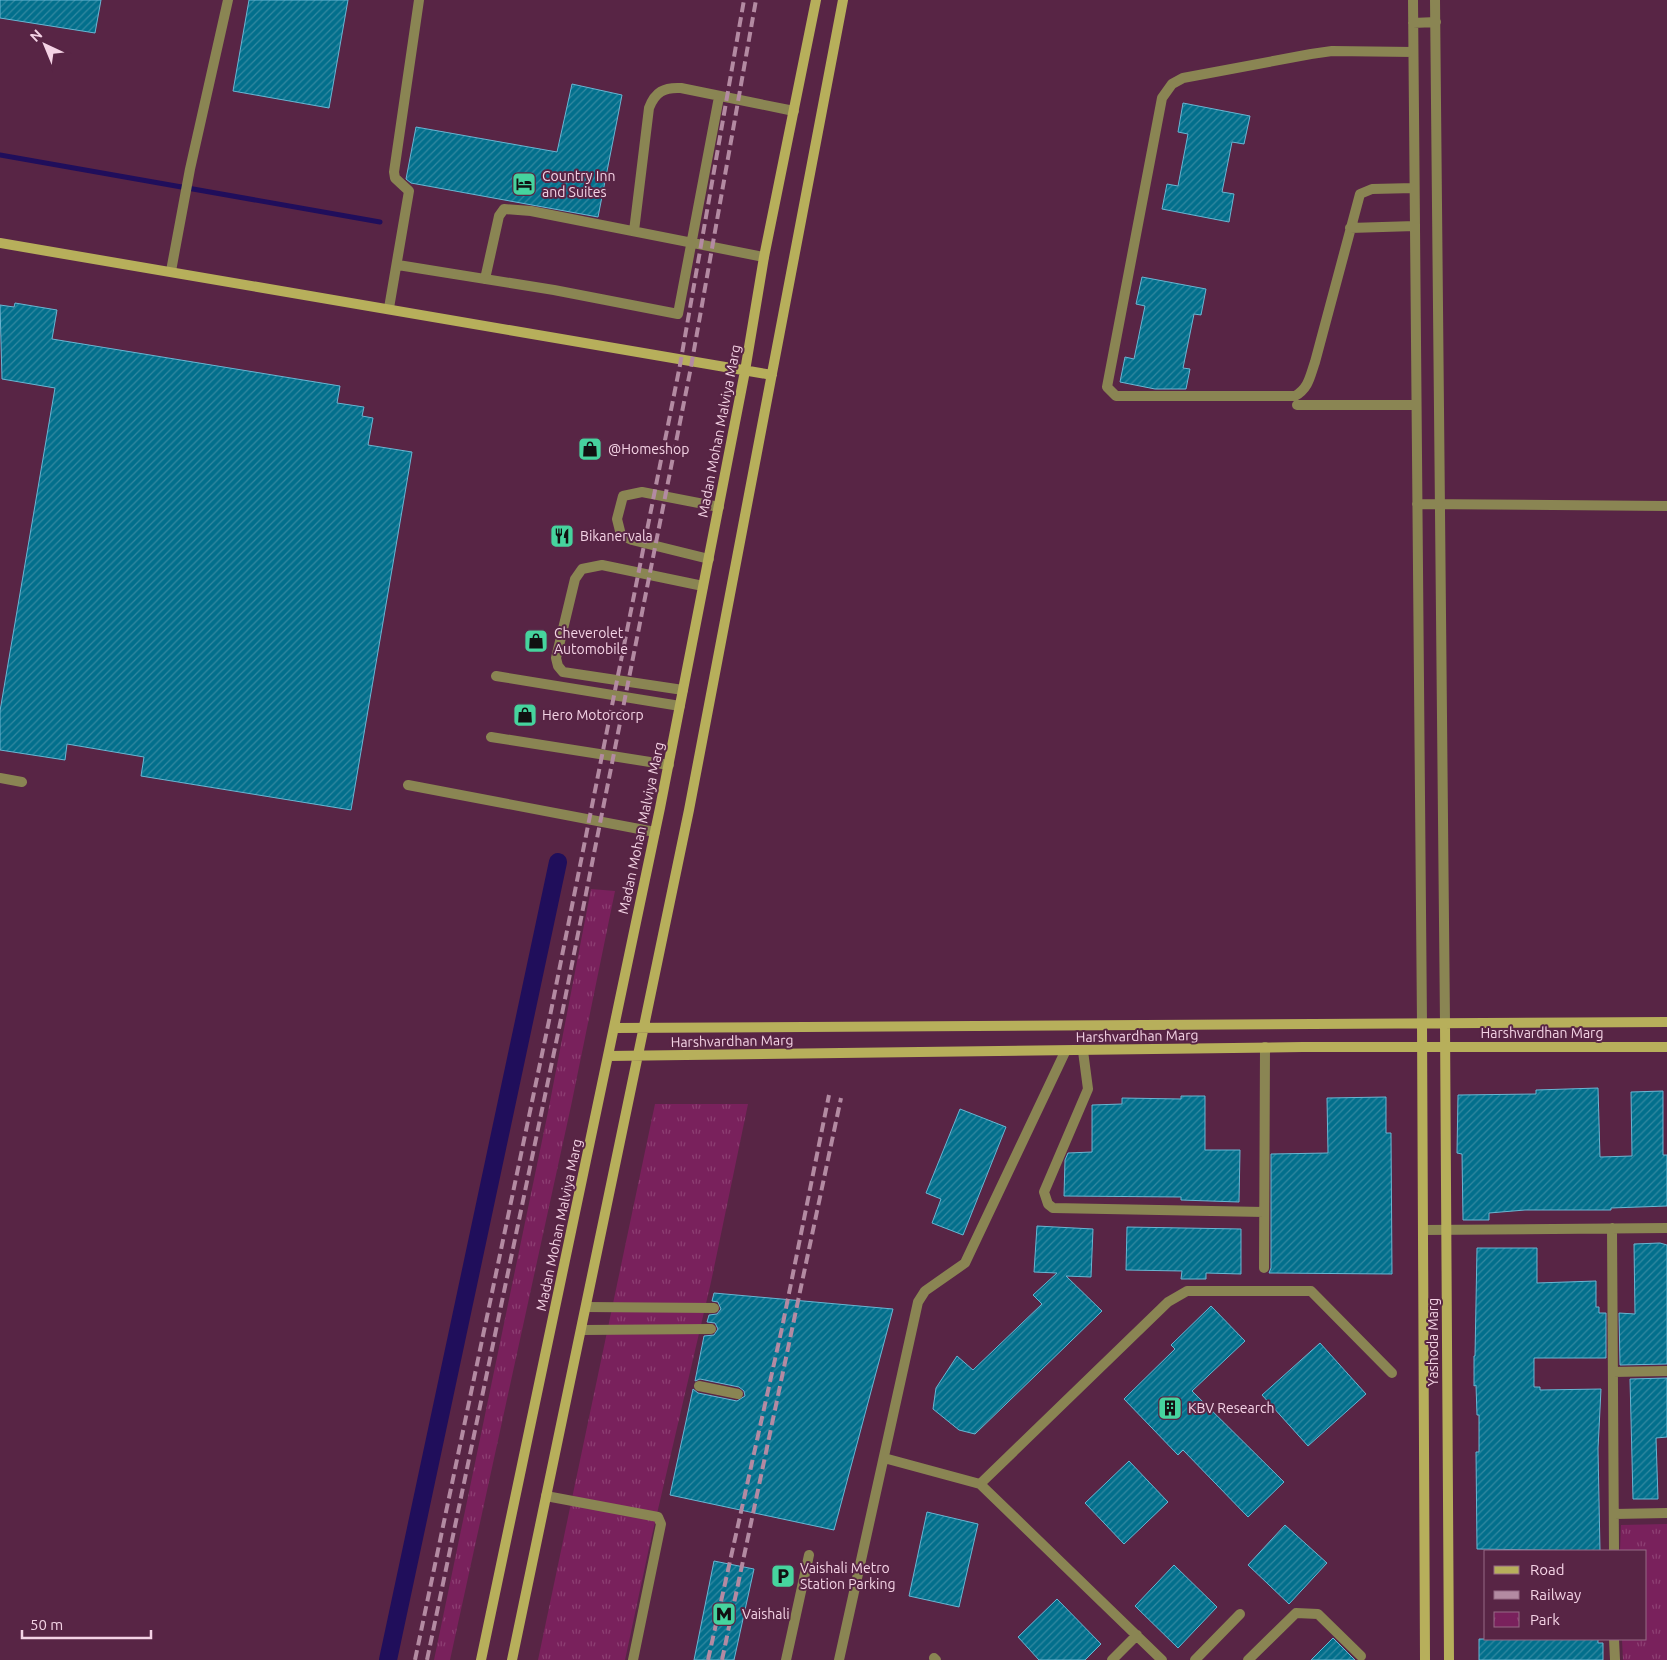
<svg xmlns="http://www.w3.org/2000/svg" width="1667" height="1660" font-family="Ubuntu,sans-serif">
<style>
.park{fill:url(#park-tufts)}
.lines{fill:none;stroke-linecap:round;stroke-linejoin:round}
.stream{stroke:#200e5b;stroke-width:5}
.canal{stroke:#200e5b;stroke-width:18}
.building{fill:url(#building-hatch);stroke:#68b6d3}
.lane{stroke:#8a8553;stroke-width:10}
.street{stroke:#8a8553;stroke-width:10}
.secondary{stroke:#b7af5b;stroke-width:10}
.rail{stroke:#b38aa2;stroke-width:4;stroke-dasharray:10 5;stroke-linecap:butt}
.labels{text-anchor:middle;stroke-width:4;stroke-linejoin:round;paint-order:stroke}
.poi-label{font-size:14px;fill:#f4d3e5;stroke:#582545;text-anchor:start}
.street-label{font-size:14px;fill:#f4d3e5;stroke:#582545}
</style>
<defs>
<pattern id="park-tufts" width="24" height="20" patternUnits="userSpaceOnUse" patternTransform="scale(1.25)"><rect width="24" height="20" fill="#79215c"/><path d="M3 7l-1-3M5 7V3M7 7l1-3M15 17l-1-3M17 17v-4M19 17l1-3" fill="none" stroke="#8d4073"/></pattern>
<pattern id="building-hatch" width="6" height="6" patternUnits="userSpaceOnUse" patternTransform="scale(1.25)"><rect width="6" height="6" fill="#026f8c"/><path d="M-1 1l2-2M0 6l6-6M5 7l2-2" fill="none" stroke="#3489a1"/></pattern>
</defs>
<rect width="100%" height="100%" fill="#582545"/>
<path class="park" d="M591,889L615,891L571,1106L450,1660H434L548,1112Z
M655,1104H748L711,1282L649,1548L625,1660H538Z
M1667,1524V1660H1623L1622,1639H1646V1551H1620L1621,1525Z"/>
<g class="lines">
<path class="stream" d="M0,155L380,222"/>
<path class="canal" d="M388,1660L558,862"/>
</g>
<path class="building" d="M0,0H101L95,33L0,18Z
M249,0H348L329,108L233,91Z
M572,84L622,95L598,217L411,183L406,179L416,127L557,152Z
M1183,103L1250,116L1244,144L1232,142L1222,192L1234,194L1229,222L1162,209L1167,184L1178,186L1188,134L1178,132Z
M1142,277L1206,289L1201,315L1194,314L1183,368L1190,369L1186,389H1155L1120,382L1125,357L1134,359L1145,306L1136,304Z
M15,303L57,310L52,339L340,386L337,403L364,407L362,416L373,418L368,445L412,452L351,810L141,776L144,757L67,744L65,760L0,750V711L55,388L2,379L0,305L14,307Z
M1598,1088L1600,1157L1632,1156L1631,1092L1663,1091V1155H1667V1206L1611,1208V1210H1525L1489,1213V1220H1463L1462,1154L1457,1153L1458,1095L1536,1094V1090Z
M1181,1096H1205V1150H1240L1239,1202L1181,1200V1197L1064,1196L1065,1160L1068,1153L1092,1152V1105L1122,1104V1098L1181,1099Z
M1386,1097V1133H1391L1392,1274L1269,1273L1271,1268V1154L1328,1153L1327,1098Z
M960,1109L1006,1127L963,1235L932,1223L941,1199L926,1193Z
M1037,1226L1093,1229L1091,1277L1066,1276L1102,1311L975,1434L959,1430L933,1409L936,1388L957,1356L973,1370L1042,1304L1033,1295L1057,1273L1034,1272Z
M1127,1227L1241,1229V1274L1206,1273V1279H1181L1182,1271L1126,1270Z
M1660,1243L1667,1245V1364L1620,1365L1619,1313L1635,1314L1634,1244Z
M1477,1248H1537V1283L1596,1281V1307H1599V1313H1606V1358H1534V1387H1540V1390L1601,1389L1598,1449L1600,1551L1477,1549L1476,1452H1479V1415H1477L1476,1385L1474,1386V1356H1475Z
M714,1293L893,1309L834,1530L670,1495L693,1389L698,1393L737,1401L745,1396L744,1391L739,1387L700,1379L695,1381L704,1336L714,1335L718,1329L715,1323L707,1322L709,1315L717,1314L721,1309L718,1302L712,1301Z
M1211,1306L1245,1341L1192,1391L1284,1482L1248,1517L1183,1450L1178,1455L1124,1399L1175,1349L1171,1345Z
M1320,1343L1366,1394L1308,1446L1262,1395Z
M1667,1378V1437L1656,1438L1658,1499H1633L1630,1379Z
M1129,1461L1168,1502L1124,1544L1085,1503Z
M927,1512L978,1524L959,1607L909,1596Z
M1285,1525L1327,1563L1289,1604L1248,1565Z
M714,1561L754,1569L734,1660H694Z
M1174,1565L1217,1607L1178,1648L1135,1606Z
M1057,1599L1101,1644L1085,1660H1039L1018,1637Z
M1333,1638L1355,1660H1311Z
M1479,1639H1598V1643H1603V1660H1479Z"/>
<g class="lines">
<path class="lane" d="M634,231L649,108C655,92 664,87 681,88L794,111
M398,265L554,290L678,314L719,97
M171,271L190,169L228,0
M485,279L499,216L504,209L531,211L764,257
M389,308L409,191L395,178L394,172L419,0
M709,559L632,540L621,535L617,519L623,496L642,492L719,507
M496,676L680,706
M683,690L563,672L558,666L556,658L575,579L582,569L602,565L703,586
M491,737L669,765
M0,778L22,782
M408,785L655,832
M586,1307L714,1308
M582,1330L711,1329
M699,1386L738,1394
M546,1496L658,1517L661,1524L633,1660
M786,1660L809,1555"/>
<path class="street" d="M1413,0L1422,1024
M1435,0L1445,1024
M1413,23L1436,22
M1413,52L1332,51L1311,54L1183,78L1172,84L1162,98L1107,387L1116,396H1295C1309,388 1310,376 1315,362L1360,194L1372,189L1414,188
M1350,228L1415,226
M1297,405H1416
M1417,504L1667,506
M1083,1051L1088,1089L1044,1192L1048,1204L1053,1208L1264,1212
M1612,1228L1614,1551
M1423,1230L1667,1228
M1264,1268L1265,1047
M1613,1372L1667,1371
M884,1458L980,1484L1162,1660
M980,1484L1168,1302L1187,1291H1311L1392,1373
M1614,1514L1667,1513
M1614,1639L1615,1660
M934,1658L936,1660
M839,1660L918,1302L925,1291L965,1263L1065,1052
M1112,1660L1137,1635
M1195,1660L1240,1614
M1248,1660L1296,1613L1318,1614L1361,1656"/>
<path class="secondary" d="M0,243L772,375
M1422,1024L1425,1660
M1445,1024L1449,1660
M614,1028L1667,1022
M608,1056L1303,1047H1667
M481,1660L660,808L745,371L764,257L816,0
M512,1660L689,810L843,0"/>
<path class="rail" d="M415,1660L550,1016L680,365L744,0
M427,1660L561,1019L691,367L756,0
M708,1660L782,1328L829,1095
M722,1660L841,1098"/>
</g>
<defs>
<g id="hotel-square" transform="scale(1.25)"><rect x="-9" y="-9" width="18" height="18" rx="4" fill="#46d49e" stroke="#582545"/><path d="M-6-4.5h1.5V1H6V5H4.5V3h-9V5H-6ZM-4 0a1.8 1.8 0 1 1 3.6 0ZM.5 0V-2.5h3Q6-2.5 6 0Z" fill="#111"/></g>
<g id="shop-square" transform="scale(1.25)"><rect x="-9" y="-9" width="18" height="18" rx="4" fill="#46d49e" stroke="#582545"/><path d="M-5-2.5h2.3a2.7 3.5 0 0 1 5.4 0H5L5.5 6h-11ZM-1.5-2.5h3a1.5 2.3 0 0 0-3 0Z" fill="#111"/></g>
<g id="restaurant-square" transform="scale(1.25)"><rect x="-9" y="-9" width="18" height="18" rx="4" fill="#46d49e" stroke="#582545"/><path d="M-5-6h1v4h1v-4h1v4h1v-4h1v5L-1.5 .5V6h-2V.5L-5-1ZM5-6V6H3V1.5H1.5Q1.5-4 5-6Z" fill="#111"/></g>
<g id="building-square" transform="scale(1.25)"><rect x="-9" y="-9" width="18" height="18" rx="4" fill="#46d49e" stroke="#582545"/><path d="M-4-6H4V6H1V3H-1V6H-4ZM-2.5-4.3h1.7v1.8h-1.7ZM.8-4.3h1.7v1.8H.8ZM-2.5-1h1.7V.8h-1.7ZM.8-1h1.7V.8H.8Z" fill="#111"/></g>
<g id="parking-square" transform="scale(1.25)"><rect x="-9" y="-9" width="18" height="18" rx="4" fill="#46d49e" stroke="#582545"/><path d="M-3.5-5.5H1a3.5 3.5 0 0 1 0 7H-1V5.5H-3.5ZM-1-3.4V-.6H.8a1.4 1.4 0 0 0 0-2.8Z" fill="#111"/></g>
<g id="metro-square" transform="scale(1.25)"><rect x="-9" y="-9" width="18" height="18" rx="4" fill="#46d49e" stroke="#582545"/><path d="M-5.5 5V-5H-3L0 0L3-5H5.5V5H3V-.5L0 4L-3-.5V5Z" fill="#111"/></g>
</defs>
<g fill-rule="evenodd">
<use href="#hotel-square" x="524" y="184"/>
<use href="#shop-square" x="590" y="449"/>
<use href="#restaurant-square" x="562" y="536"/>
<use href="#shop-square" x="536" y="641"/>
<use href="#shop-square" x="525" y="715"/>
<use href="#building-square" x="1170" y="1408"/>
<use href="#parking-square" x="783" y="1576"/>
<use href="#metro-square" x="724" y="1614"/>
</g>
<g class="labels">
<g class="poi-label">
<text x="542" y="181">Country Inn<tspan x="542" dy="16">and Suites</tspan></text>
<text x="608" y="454">@Homeshop</text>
<text x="580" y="541">Bikanervala</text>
<text x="554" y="638">Cheverolet<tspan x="554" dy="16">Automobile</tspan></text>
<text x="542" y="720">Hero Motorcorp</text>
<text x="1188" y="1413">KBV Research</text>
<text x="800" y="1573">Vaishali Metro<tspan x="800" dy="16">Station Parking</tspan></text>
<text x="742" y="1619">Vaishali</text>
</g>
<g class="street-label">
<text transform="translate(719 431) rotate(-79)" y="5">Madan Mohan Malviya Marg</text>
<text transform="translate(641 828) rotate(-78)" y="5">Madan Mohan Malviya Marg</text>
<text x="1542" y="1038">Harshvardhan Marg</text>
<text transform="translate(1137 1036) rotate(-1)" y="5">Harshvardhan Marg</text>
<text transform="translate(732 1041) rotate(-1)" y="5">Harshvardhan Marg</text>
<text transform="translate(559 1225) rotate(-78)" y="5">Madan Mohan Malviya Marg</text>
<text transform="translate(1433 1342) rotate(-90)" y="5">Yashoda Marg</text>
</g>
</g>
<rect x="1484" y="1550" width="162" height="90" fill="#582545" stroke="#966b85"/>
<rect x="1494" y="1566" width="25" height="8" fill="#b7af5b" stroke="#966b85"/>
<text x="1530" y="1575" font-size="15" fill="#f4d3e5">Road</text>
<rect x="1494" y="1591" width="25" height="8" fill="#b38aa2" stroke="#966b85"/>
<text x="1530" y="1600" font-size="15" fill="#f4d3e5">Railway</text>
<rect x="1494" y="1612" width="25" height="15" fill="url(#park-tufts)" stroke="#966b85"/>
<text x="1530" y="1625" font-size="15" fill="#f4d3e5">Park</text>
<g transform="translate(45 45) rotate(316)" stroke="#582545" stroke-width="4" paint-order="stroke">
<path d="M0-4L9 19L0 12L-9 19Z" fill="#f4d3e5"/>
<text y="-8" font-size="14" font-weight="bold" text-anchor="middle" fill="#f4d3e5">N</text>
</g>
<path d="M22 1630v8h129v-8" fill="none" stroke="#f4d3e5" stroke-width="2.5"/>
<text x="30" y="1630" font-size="15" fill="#f4d3e5" stroke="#582545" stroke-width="4" paint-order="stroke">50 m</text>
</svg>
